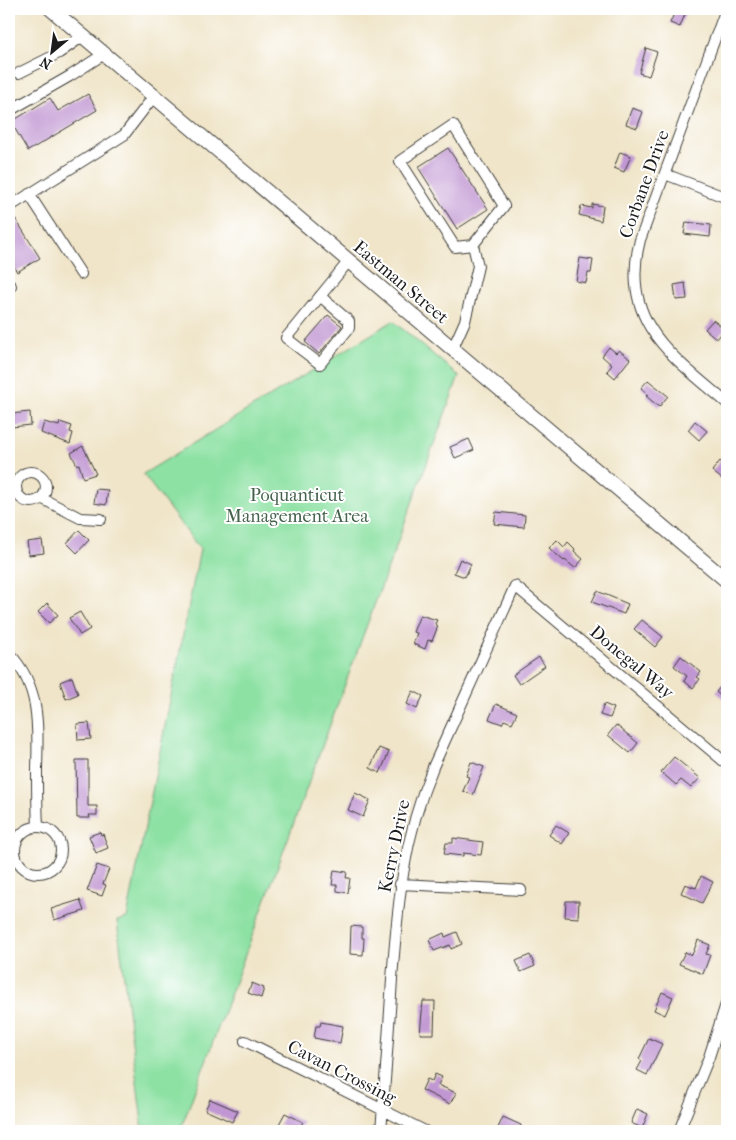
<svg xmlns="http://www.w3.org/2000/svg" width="736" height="1140" font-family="'IM FELL French Canon',serif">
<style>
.green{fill:#8ce1a3;stroke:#547e60}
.building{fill:#c197d3}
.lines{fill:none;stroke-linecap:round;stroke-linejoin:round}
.minor-casing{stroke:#3c3a36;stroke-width:12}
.major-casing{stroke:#3c3a36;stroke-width:16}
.minor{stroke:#fff;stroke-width:10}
.major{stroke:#fff;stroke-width:14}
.labels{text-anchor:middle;stroke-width:4;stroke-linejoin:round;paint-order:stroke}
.street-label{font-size:18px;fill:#1c1c1c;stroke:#fff}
.park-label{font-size:18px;fill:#43614b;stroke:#fff}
</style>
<rect width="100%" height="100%" fill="#fff"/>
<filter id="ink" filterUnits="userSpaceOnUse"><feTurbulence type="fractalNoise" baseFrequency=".02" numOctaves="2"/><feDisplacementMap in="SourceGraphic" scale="10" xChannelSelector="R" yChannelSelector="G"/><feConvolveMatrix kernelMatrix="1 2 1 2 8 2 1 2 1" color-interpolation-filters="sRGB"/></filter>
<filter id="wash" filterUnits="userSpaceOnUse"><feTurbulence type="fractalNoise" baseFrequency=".0096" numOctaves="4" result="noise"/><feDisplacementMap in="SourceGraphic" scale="20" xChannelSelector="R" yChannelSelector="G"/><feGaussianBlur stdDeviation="1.12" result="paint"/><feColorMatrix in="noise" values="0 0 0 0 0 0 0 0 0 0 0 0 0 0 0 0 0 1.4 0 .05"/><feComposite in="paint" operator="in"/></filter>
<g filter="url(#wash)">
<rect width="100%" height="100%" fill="#f0e5c9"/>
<path class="green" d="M393,321L459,376L180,1131H143L117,921L127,918L200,549L143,474Z"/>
<g id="blocks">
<path class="building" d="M676,9H687L680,27L670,23Z
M646,48L657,52L649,76L639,73Z
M88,94L97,110L28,151L11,122L50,98L58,111Z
M632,108L643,112L637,128L626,124Z
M448,148L488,209L457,229L418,167Z
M620,152L631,156L624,172L614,168Z
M592,204L603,206L601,221L579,215L581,206L592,208Z
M15,218L40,258L17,272L9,258V222Z
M686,222L711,225L710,237L684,234Z
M580,258L593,260L591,273H588L586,283L576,281Z
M685,283L687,299L676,300L674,285Z
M328,315L342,326L319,354L305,342Z
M713,320L725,329L717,339L705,329Z
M609,347L616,353L619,350L630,359L615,378L607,371L612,365L602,356Z
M648,380L668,396L659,407L646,396L648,394L641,388Z
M30,412L31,425L11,427L10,414Z
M695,421L707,431L699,440L688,430Z
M44,422L59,426L60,422L72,426L70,432L73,433L70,444L41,433Z
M469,439L474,450L455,458L450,447Z
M83,446L96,474L83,478L79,464L77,465L71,453Z
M720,461L727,467V474L723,480L712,471Z
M96,489L108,490L106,505L94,503Z
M496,512L525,515L524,527L494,524Z
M79,530L89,540L77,553L67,543Z
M42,540L44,553L29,555L27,542Z
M557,540L564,547L568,542L575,549L574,551L583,559L575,568L565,560L564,561L549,548Z
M460,559L471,564L465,577L454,573Z
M597,591L628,604L624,614L592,602Z
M47,603L58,615L49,623L38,612Z
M80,612L90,629L80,635L69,618Z
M420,615L437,620L435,624L438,626L432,641L428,640L425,649L413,644L417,633L413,632Z
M642,620L663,637L655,647L634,629Z
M681,656L701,672L697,677L700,679L693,688L684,681L687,676L674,666Z
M539,657L545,666L519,684L513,675Z
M72,677L78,694L66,699L60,682Z
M727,679V701L716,692Z
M413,691L423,696L417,709L407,704Z
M496,704L517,713L512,723L504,720L502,724L489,719Z
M604,704L614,708L610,718L600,715Z
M89,723L91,739L78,740L77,724Z
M616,725L638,743L630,753L608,735Z
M379,748L389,752L380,773L370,768Z
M674,757L700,778L691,788L681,780L676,785L661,772Z
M76,760H88V806H97V815H89L90,818H77Z
M471,762L484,767L473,795L463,791L469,777L466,776Z
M355,793L370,800L363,817L348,810Z
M556,825L569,833L562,844L549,835Z
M100,832L101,835L103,834L108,848L96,853L89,836Z
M453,838L483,842L481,855L463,853V856L444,854L446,843H453Z
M97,865L109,869L103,884L106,885L102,896L87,891Z
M334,870L347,872L346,878H350L348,893L337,891V885H332Z
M701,876L713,882L702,903L681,893L685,884L696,888Z
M80,900L84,911L54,920L51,909Z
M566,901H579L578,918L565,917Z
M351,926L362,927V938H364L363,955L350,954Z
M457,932L462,944L451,949L450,945L434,951L429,940L444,933L445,937Z
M698,940L710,945L706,954L710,955L703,974L679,964L685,952L692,955Z
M530,955L535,966L521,972L516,961Z
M252,983L264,988L261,998L248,993Z
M662,992L673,997L665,1015L654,1010Z
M423,1001H435L434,1034H420Z
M321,1022L343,1026L340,1043L314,1038L316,1026H320Z
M649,1038L662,1044L647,1075L637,1070L642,1061L639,1059Z
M435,1074L442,1077L438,1085L456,1093L450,1104L422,1090L427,1079L432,1081Z
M210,1099L238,1111L232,1122L205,1110Z
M637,1109L648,1114L642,1128L631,1123Z
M285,1113L303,1122L298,1131H293L279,1124Z
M503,1117L521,1125L519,1131H505L498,1128Z"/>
</g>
</g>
<g filter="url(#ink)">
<use href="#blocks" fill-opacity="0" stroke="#3c3a36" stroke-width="1"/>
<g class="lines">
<g class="minor-casing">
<path id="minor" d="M726,9L640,240C619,322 672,356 727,403
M19,73L59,53L83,36
M9,111L70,76L104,54
M665,174L727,198
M29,194L81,274
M9,207L124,135L154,96
M9,288L11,286
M320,296L349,321V328L320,364L286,338L348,262
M452,350L465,321L478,266L473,245L504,206L453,125L400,161L455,247L473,245
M16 487a15 15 0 1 1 30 0a15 15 0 1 1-30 0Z
M41,498L80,518L101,519
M9,653C41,687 38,726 37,769C37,789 37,808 38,827
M15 850a23 23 0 1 1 46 0a23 23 0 1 1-46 0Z
M400,884L521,890
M245,1041L425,1131
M381,1131C385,1081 389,1030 392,979C398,902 403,839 433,767L515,586L727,764
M679,1131L709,1057L727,1001"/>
</g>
<g class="major-casing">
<path id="major" d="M51,9L727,581"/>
</g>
<use href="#minor" class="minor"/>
<use href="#major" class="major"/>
</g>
</g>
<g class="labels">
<g class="street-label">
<text transform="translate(644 184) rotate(-70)" y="6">Corbane Drive</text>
<text transform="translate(401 282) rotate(40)" y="6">Eastman Street</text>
<text transform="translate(632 662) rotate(40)" y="6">Donegal Way</text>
<text transform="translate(394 846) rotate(-78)" y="6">Kerry Drive</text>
<text transform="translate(342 1072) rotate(27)" y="6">Cavan Crossing</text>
</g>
<g class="park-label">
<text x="297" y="501">Poquanticut<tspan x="297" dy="21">Management Area</tspan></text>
</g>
</g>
<rect width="736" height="1140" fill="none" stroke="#fff" stroke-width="30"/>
<g transform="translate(52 52) rotate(209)" stroke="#ffffff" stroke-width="4" paint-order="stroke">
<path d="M0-4L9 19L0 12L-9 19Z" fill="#1c1c1c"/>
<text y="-8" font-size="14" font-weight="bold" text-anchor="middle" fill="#1c1c1c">N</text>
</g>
</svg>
